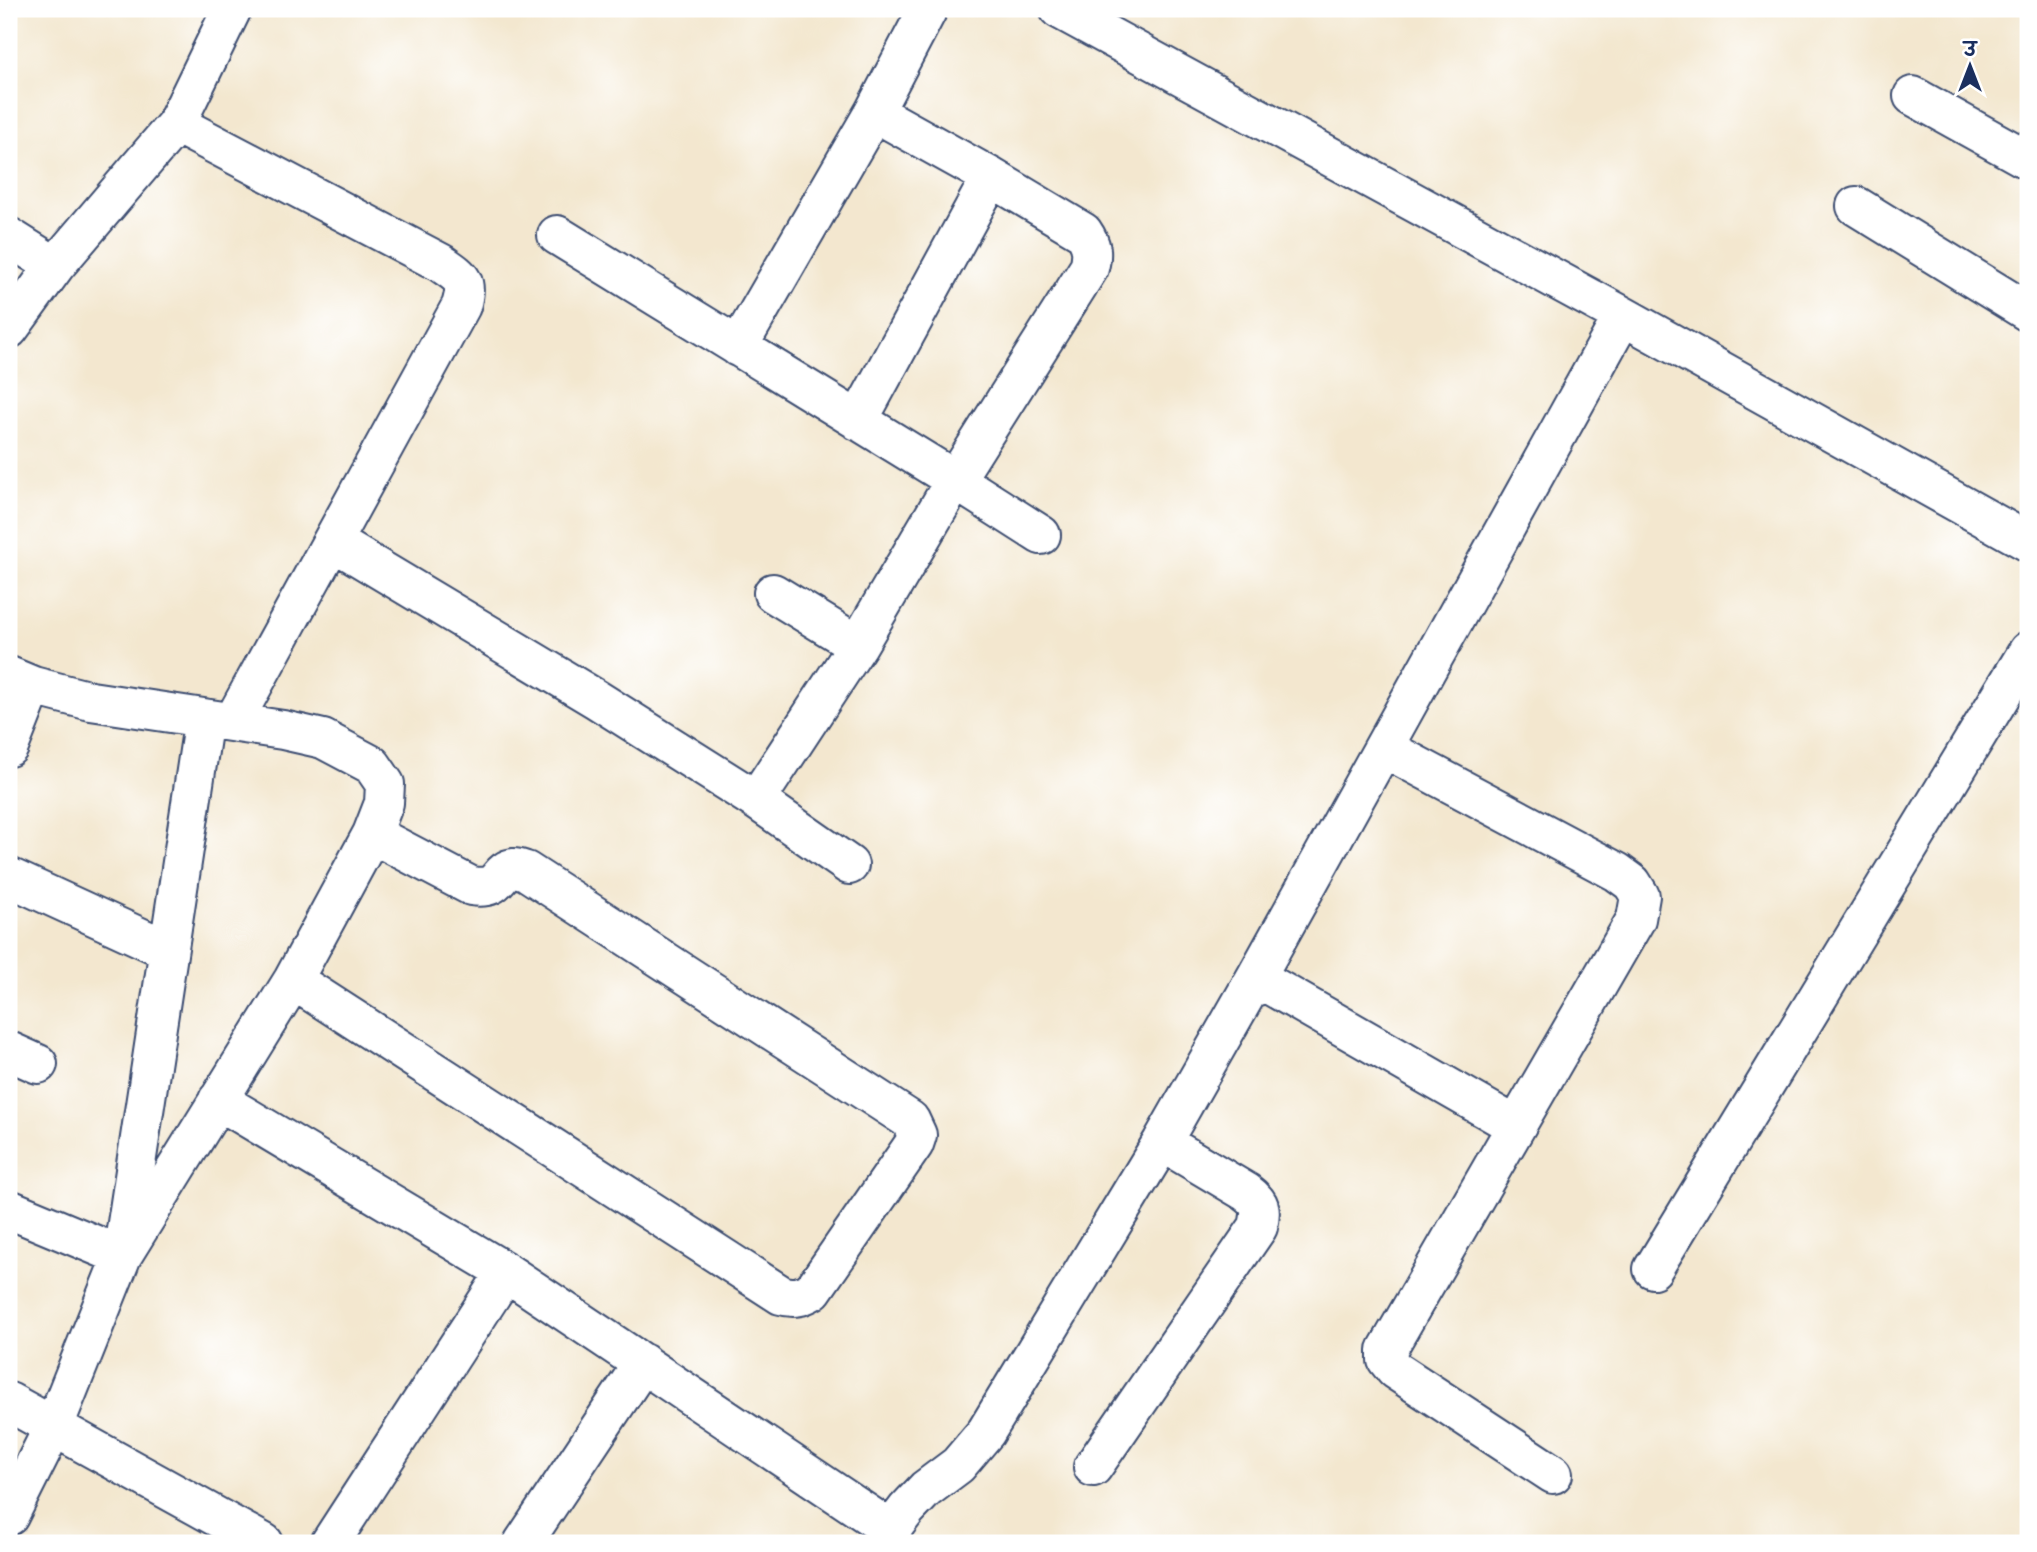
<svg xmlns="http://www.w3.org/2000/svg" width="2037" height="1552" font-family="'Patrick Hand','Playpen Sans Deva',sans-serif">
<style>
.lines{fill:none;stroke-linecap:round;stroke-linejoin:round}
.minor-casing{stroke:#3b4b6f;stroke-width:42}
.minor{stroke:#fff;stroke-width:38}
</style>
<rect width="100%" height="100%" fill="#fff"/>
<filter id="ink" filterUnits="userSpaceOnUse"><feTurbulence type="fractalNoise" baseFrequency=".0143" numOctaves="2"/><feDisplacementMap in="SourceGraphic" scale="14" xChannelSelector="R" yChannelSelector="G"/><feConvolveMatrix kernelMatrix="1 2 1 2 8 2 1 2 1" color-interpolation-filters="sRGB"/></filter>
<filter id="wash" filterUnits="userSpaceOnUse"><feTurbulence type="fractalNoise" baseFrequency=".00686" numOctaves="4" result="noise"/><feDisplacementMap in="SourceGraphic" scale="28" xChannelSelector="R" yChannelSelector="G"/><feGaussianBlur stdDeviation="1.57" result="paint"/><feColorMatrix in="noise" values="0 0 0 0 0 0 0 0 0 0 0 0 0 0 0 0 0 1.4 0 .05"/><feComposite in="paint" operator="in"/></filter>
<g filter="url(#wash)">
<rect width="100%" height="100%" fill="#f3e7cf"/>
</g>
<g filter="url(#ink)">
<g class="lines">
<g class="minor-casing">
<path id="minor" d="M1059,9L1623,316L2028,542
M1913,96L2028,160
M176,124L441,263C461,277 469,280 461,306L233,722
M1856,206L2028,312
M557,235L955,480L1041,535
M9,237L55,266
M9,329L55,266L176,124L232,9
M738,347L874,112L928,9
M858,421L991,177
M334,542L596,699L756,800L849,865
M773,593L858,645
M9,676L33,686L91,701L283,730L323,739L372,765L385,784L384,803L372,834L293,980L122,1256L54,1426L9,1516
M9,747L33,686
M1384,748L1617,872L1632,883L1640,896L1636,919L1387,1350V1360L1395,1370L1553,1474
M756,800L858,645L955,480L1089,268C1093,253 1092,245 1083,232L991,177L874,112
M9,877L168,950
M1256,977L1516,1126
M293,980L781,1295C794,1299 801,1297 813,1290L914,1144L917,1135L910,1120L526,871C522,870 518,868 514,868C495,870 503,891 471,886L372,834
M9,1051L38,1064
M218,1100L506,1272L891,1530
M9,1209L122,1256L204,718
M1653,1269L2028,651
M9,1402L264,1543
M1093,1467L1258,1227C1262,1209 1261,1203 1246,1192L1162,1142
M330,1543L506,1272
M523,1543L643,1363
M881,1543L907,1509L926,1489L958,1465L986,1432L1162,1142L1256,977L1623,316"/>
</g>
<use href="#minor" class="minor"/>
</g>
</g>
<rect width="2037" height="1552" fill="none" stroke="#fff" stroke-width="35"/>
<g transform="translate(1970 66)" stroke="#ffffff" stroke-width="5" paint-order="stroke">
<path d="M0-5L12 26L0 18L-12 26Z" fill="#1b2f5e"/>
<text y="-10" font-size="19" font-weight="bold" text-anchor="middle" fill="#1b2f5e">उ</text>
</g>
</svg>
